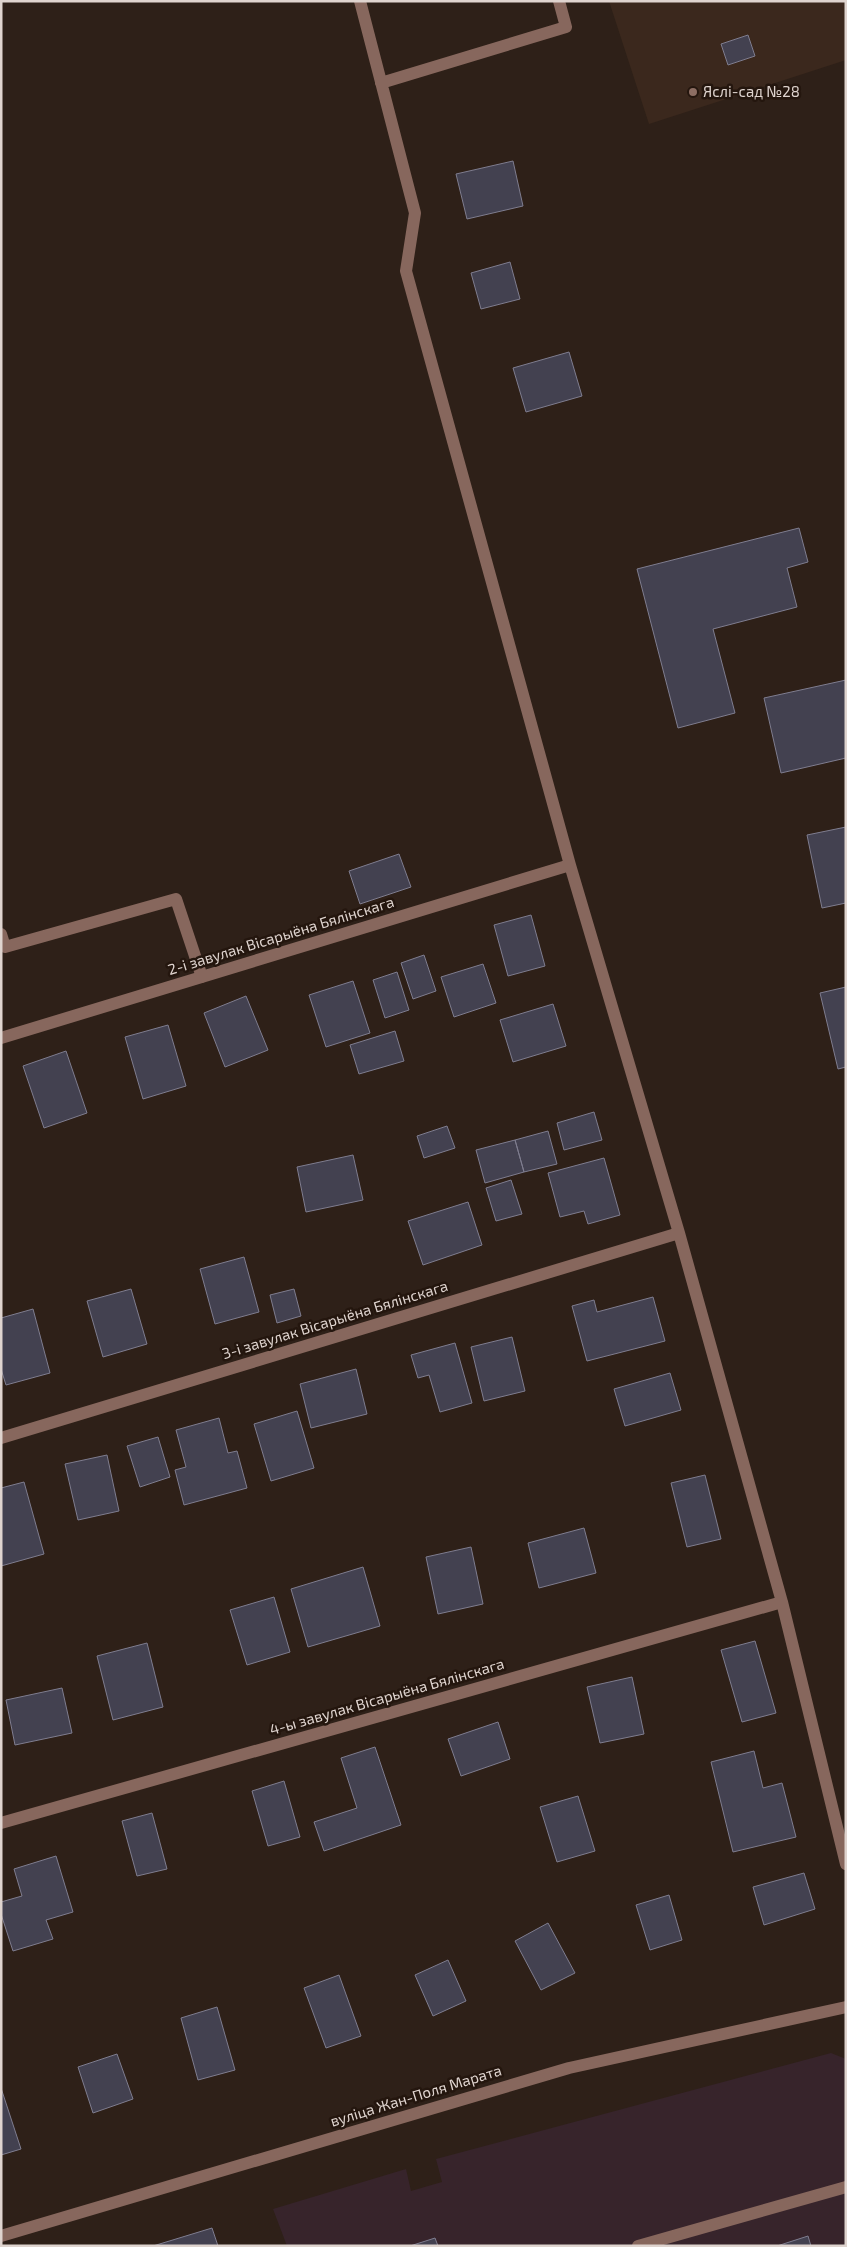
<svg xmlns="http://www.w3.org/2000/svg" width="847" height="2247" font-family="'Exo 2',sans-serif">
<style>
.industrial{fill:#37242b}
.built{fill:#3b281d}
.building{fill:#434150;stroke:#7f7d8f}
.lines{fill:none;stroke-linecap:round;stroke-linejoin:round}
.minor{stroke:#87675d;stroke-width:12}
.education-dot{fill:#8d6e63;stroke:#24160e;stroke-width:2}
.labels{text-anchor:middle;stroke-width:5;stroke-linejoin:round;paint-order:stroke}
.poi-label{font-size:15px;fill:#dfd4cf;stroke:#24160e;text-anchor:start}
.street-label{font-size:15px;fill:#dfd4cf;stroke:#24160e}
</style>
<rect width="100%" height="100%" fill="#2e2018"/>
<path class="industrial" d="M831,2053L846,2059V2246H287L273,2209L406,2169L411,2191L442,2182L436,2159Z"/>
<path class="built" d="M609,1H846V60L649,124Z"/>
<path class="building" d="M748,35L755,56L728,65L721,44Z
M513,161L523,206L467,219L456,174Z
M510,262L520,299L481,309L471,273Z
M569,352L582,396L526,412L513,368Z
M799,528L808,562L787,568L797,607L713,629L735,713L678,728L637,569Z
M846,680V758L781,773L764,698Z
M846,827V903L822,908L807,835Z
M399,854L411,887L360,904L349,871Z
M531,915L545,966L508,976L494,925Z
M424,955L436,991L413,999L401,963Z
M483,964L496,1003L454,1017L441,977Z
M397,972L409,1010L385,1018L373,980Z
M353,981L370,1033L326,1047L309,995Z
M846,987V1067L838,1069L820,993Z
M246,996L268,1050L225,1067L204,1013Z
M553,1004L566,1046L513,1062L500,1020Z
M168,1025L186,1086L143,1099L125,1037Z
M395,1031L404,1061L359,1074L350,1045Z
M66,1051L87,1113L44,1128L23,1066Z
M594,1112L602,1140L564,1150L557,1123Z
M447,1126L455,1148L424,1158L417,1136Z
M548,1131L557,1164L524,1172L515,1140Z
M515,1140L524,1172L485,1183L476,1150Z
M353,1155L363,1200L306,1212L297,1167Z
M604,1158L620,1215L588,1224L584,1211L560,1217L548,1173Z
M511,1180L522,1214L496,1221L486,1188Z
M468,1202L482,1245L423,1265L408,1221Z
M244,1257L259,1312L215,1324L200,1269Z
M131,1289L147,1344L103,1357L87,1301Z
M294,1289L301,1316L277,1323L270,1295Z
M653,1297L665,1341L587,1361L572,1306L594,1300L597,1312Z
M33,1309L50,1373L6,1385L1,1369V1318Z
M512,1337L525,1391L484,1401L471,1347Z
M455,1343L472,1403L440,1412L429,1375L418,1378L411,1355Z
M356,1369L367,1414L311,1428L300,1384Z
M670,1373L681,1410L625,1426L614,1389Z
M297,1411L314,1468L271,1481L254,1424Z
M219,1418L228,1453L237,1451L247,1488L184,1505L175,1470L186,1467L176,1430Z
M158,1437L170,1477L140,1487L127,1446Z
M107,1455L119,1511L78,1520L65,1464Z
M705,1475L721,1539L687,1547L671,1483Z
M24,1482L44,1554L1,1566V1488Z
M584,1528L596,1573L539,1588L528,1543Z
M471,1547L483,1604L438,1614L426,1557Z
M363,1567L380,1626L308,1647L291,1589Z
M274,1597L290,1652L247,1665L230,1610Z
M755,1641L776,1713L742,1722L721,1650Z
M147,1643L163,1707L113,1720L97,1656Z
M632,1677L644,1734L600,1743L587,1687Z
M62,1688L72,1733L15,1745L6,1700Z
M498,1722L510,1759L461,1776L448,1739Z
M375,1747L401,1825L324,1851L314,1822L357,1808L341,1758Z
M754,1751L763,1788L782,1783L796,1837L733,1852L711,1762Z
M284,1781L300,1837L268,1846L252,1791Z
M578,1796L595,1851L557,1862L540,1807Z
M152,1813L167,1869L137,1876L122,1821Z
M56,1856L73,1912L46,1920L53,1939L13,1951L1,1914V1902L22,1896L14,1869Z
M804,1873L815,1909L764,1925L753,1887Z
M669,1895L682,1940L650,1950L636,1905Z
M548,1923L575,1973L541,1990L515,1941Z
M448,1960L466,2001L433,2016L415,1975Z
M339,1975L361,2036L326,2048L304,1988Z
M217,2007L235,2070L198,2080L181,2018Z
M117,2054L133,2099L93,2113L78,2067Z
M1,2088L21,2149L1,2155Z
M212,2228L218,2246H153Z
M808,2236L811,2246H777Z
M435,2238L438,2246H410Z"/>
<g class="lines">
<path class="minor" d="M360,1L415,213L406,271L570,865L679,1233L782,1602L846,1864
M381,83L566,27L559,1
M1,934L5,947L176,899L202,977
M1,1038L570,865
M1,1438L679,1233
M1,1823L782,1602
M1,2236L569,2068L846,2007
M638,2246L846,2187"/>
</g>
<circle class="education-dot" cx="693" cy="92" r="5"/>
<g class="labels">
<g class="poi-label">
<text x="703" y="97">Яслі-сад №28</text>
</g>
<g class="street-label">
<text transform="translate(281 936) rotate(-17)" y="5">2-і завулак Вісарыёна Бялінскага</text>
<text transform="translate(335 1320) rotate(-17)" y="5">3-і завулак Вісарыёна Бялінскага</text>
<text transform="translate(387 1697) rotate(-16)" y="5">4-ы завулак Вісарыёна Бялінскага</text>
<text transform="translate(416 2096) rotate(-17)" y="5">вуліца Жан-Поля Марата</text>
</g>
</g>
<rect width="847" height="2247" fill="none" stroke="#dfd4cf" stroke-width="5"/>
</svg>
